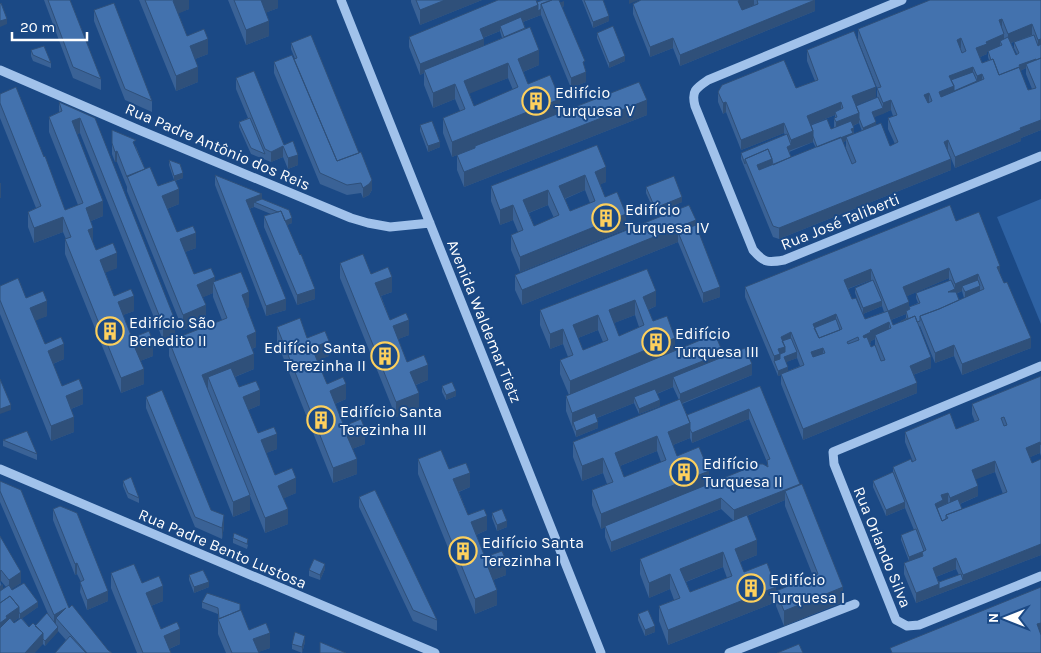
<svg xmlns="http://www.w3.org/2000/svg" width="1041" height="653" font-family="Karla,sans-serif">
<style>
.green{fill:#2e62a3}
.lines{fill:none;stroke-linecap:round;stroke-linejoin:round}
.minor{stroke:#a1c2eb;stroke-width:9}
.wall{fill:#3a6296;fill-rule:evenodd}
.shaded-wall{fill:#2f507a}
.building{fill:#4372ae;stroke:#2f507a;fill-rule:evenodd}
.labels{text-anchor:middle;stroke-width:4;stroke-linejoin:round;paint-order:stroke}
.poi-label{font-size:16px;fill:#fff;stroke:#1b4985;text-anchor:start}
.street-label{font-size:16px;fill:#fff;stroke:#1b4985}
</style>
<rect width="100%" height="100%" fill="#1b4985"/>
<path class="green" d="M1041,199V324L997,217Z"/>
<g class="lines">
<path class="minor" d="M341,0L601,653
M902,0L708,80C696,88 691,91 695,106L753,250C764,263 768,263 784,260L1041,156
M0,70L139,130L351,218L368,223L390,227L430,223
M1041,366L833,452L834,464L896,620L907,626L919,625L1041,576
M0,469L435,653
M729,653L855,604"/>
</g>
<path class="wall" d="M44,0H70L101,79V90L73,78Z
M139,0H189V9L178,13L187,36L208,54L195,59L198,82L176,91Z
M228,0H278V8L265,13L269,36L246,45Z
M411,0H482L420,25L411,2Z
M582,0H603L609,21L593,28Z
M641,0H815V11L680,66L673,48L650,57L633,14V4Z
M1041,0V130L1021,138V141L955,168L948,151H947L951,170L779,239L773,237L741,159V153L785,135L784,133L741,150L726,112L723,114L718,102V92L796,88L815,81L807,61V50L876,97L856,105V106L877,98V88L858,40V29ZM1032,35L1014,42V48L1017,54L1016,55L1011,43ZM988,51V57L989,60L982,63L980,57L987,54V52ZM1026,68V74L1032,89L1028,90L1020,71ZM891,110L893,116L888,118V129L895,144L890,146L876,125L874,117ZM835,115V118H834V128L831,129L811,125H810ZM859,123L862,131L853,135L854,134L853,126ZM846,141V148L852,164L843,142ZM813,142L816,148L791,157L789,152Z
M537,2L564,6L562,7L585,68L586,82L571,88L541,15L523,22L539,65L523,72L528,84L560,113L647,115L464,187L457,170V155L452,157L443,133V118L460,111L455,99L433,108L424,85V73L420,75L409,47V37ZM500,31L502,38L484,46L483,38ZM508,78L513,90L474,106L469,93Z
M94,10L152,101V112L125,100L94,21Z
M597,33L625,61L609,68L597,38Z
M291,43L372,190L369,195L363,198L361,193L347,195L320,184L274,73V62L295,59L291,49Z
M31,50L51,63V68L33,61L31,56Z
M236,78L284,145L298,165L288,169L283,157L271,162L251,154L239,127V122L248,118L236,89Z
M0,94L44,157L65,210L78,205L49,132V117L59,112V102L95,118L175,335L163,340L80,133L77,134L103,216L91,221L93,243L96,250L117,268L105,272L114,296L134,311L123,315L132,338L153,356L140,361L144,384L121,393L65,254V239H66L63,232L34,243L28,227V212L36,208L0,118Z
M420,125L440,147L428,152L420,131Z
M112,130L136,147L145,169L158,186L174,180L169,165V160L183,178L175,181L179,204L167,209L177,232L196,248L185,252L194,274L215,282L249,307L247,308L256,347L252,349L254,369L235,377L239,387L260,405L248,410L258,433L277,449L266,453L275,475L296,493L284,498L288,524L265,533L250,496V510L233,517L169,356V341L222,320L213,297V293L203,297L206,320L183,330L127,191V187L117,162H115L112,154Z
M597,145L606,182L600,184L605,197L626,229L520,272L511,250V235L518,232L513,220L500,225L491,201V186ZM585,190L590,203L570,211L565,199ZM548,205L554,218L534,226L529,213Z
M215,175L262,199L292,223L287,225L315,299L297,305L264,227V216L271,214L254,207L249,209L286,310L266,316L215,185Z
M646,187L682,202L655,213L646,193Z
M956,221L1000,275L1031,348L962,375L954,356L935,363L920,326H919L931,368L913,375L917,393L803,440L781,384V375L778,376L745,297V287ZM949,278V281L916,293V298L918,303L909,307L907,296ZM871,280L872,281L855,288V293L863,314L882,306L884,312L865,319L852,299L848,289ZM962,291L964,298L959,300L956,294ZM906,314V318L901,322L893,325L891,320ZM875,339V345L871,347L870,343H871V341ZM797,358L800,366L788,371L786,362Z
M696,225L720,297L703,303L678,242L522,305L515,290V275Z
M340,263L371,274L392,292L381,296L390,320L409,335L398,339L407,362L428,380L416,385L419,408L396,417L340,278Z
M647,269L656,306L648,310L653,321L675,350L723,357L752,375L682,404L687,415L760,386L800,485L843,602L784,626L776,606V591L813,576L785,506V500L747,516L757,555L740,562L744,572L776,602L668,645L659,621V606L674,600L670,589L649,598L640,574V559L734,521L721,509L611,552L605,537V527L601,529L592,505V490L607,484L603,473L582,481L573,457V442L679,400L673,387L657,394L660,406L639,414L634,403L597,418L598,428L576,437L566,411V396L569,395L560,374V360L568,357L563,344L550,349L540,325V310ZM635,315L639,327L619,336L614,323ZM598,330L603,342L583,350L578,338ZM749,419L767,462V466L709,484L677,456L673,445L690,438L692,443ZM657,451L661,462L624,477L620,466ZM723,567L727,578L690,592L686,582Z
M0,286L26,298L47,316L35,320L45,344L64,359L53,364L62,386L83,404L71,409L74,432L51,441L0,314Z
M277,327L307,338L329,356L317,360L327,384L346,399L335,404L344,426L365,444L352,449L357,474L333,483L277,342Z
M1041,376V456L1040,453L1030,457L1041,555L916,603L904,574V563L909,561L901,540V535L914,530L905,508L886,516L873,487V481L893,472V467L913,462L905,442V432L956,429L975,422L972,414V404ZM995,472L1003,494L962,509L960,504L978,496L975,479ZM956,569L959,575L939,582L936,577Z
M442,386L456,396L446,400L442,392Z
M146,397L211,510L224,526L222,539L195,527L146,408Z
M3,440L37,454V460L3,446Z
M418,459L449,469L470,487L459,492L468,515L487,530L476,535L485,557L506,575L493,580L497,605L475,614L418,474Z
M0,481L69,608L108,650L112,653H55L66,640L58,631L45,646L43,644L0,653V536L21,583L11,589L38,607L22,618L29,627L35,626L49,616L0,502ZM0,581H1L6,587L3,589ZM19,618L20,619L14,623L13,622Z
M123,481L139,498V503L128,498L123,486Z
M359,497L437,620V631L413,621L359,507Z
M53,509L108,601L87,610L80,592L81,582L77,574L75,575L53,520Z
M492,513L507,527L497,531L492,518Z
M234,533L248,545L247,549L233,543V538Z
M325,569L320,580L309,576V570Z
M111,573L142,583L163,601L151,606L161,629L180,644L169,649L171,653H137L111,588Z
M189,575L209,587L194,593L189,580Z
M202,602L240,610L249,630L270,648L258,652L259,653H226L218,634V614L202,608Z
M638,614L655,632L645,636L638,620Z
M305,642L302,653L292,649V644Z"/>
<path class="shaded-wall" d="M174,0H189V9L173,16V1Z
M260,0H278V8L260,15Z
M445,0H482L420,25V10Z
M629,0H639L629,4Z
M741,0H754V5L738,12V1Z
M815,0V11L680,66V55Z
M564,1V6L545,13L543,9Z
M538,5L541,9V15L501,30L500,26V31L480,39V29Z
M609,16V21L593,28V22Z
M7,19V24L0,27V21Z
M1002,19V29L999,20Z
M269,21V36L246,45V30Z
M1032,24V35L1008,44V34Z
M1004,34V44L1000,41V46L987,52V54L976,59V48L986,42Z
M673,38V48L650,57V47Z
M961,38V48L957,50V40Z
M208,39V54L190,61V46Z
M484,39V49L424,70V73L420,75V64Z
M1041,39V50L1038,51V40Z
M539,50V65L518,74V59Z
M625,56V61L609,68V63Z
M1036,59V64H1026V68L1012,75L1019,65Z
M508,63V78L464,96V81Z
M198,67V82L176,91V76Z
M973,67V77L949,81V76Z
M586,72V82L571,88V78Z
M982,74V84L977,87V76Z
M977,81V87L939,103V92L954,86Z
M455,84V99L433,108V93Z
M876,87V97L852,107V96Z
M929,93V103L924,105V95Z
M560,99V114L452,157V142Z
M647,100V115L464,187V172Z
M891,100V110L883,114V103Z
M726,102V112L723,114V103Z
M841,102V112H835V115L807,126V116Z
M883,108V114L872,118V112Z
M859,113V123L836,133V122Z
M80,118V133L72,136V121Z
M1041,120V130L1021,138V141L955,168V157L1020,128Z
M876,122V128L863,133V128Z
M784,123V133L741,150V140Z
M854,128L853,139L846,137V141L818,153L851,129Z
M813,131V142L791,150V140Z
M948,140V151L944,152V142Z
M440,142V147L428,152V146Z
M791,145V150L787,152V147Z
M283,146V157L271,162V152Z
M117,151V162H115V152Z
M298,155V165L288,169V158Z
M772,159V169L757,175V165Z
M951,159V170L779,239V228Z
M606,167V182L595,187V172Z
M183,173V178L174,181V176Z
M585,175V190L559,201V186Z
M372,180V190L369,195L363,198V188Z
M0,183H1V198H0Z
M179,189V204L162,211V196Z
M548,190V205L523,215V200Z
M262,194V205L254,202V207L246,210V200Z
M682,197V202L655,213V208Z
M103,201V216L86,223V208Z
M513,205V220L500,225V210Z
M626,214V229L520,272V257Z
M63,217V232L34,243V228Z
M292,218V223L283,227V221Z
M696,220V235L678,232V242L522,305V290Z
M93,228V243L88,230Z
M196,233V248L180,254V239Z
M117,253V268L100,275V260Z
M1000,266V276L997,267Z
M949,268V278L903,298V287Z
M871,269V280L844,290V280Z
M978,274V285L962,286V291L948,297V292L955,289V284Z
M215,277V286L213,282V293L197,300V285Z
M392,277V292L375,298V283Z
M980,286V291L965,298V292Z
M720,287V297L703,303V293Z
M315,289V299L297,305V295Z
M656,291V306L643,312V297Z
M249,292V307L242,310V295Z
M134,296V311L118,317V302Z
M286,299V310L266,316V306Z
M635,300V315L609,325V310Z
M47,301V316L30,323V308Z
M882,301V306L863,314V308Z
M909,302V312L906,311V314L888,321V311Z
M206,305V320L183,330V315Z
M836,314V325L813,329V324Z
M598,315V330L573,340V325Z
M175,320V335L163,340V325Z
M409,320V335L393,341V326Z
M889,322V333L875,335V339L871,341V343L863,346V336L870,331Z
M563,329V344L550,349V334Z
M256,332V347L247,351V336Z
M791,332V343L782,346L781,337Z
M675,338V353L570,396V381Z
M1031,338V348L962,375V364Z
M153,341V356L135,363V348Z
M329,341V356L312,363V348Z
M64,344V359L48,366V351Z
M954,345V356L935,363V353Z
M785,347L797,352V358L784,363L774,361V356L778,349Z
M823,348V358L811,363V352Z
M723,353V368L673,377V387L636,402L634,397V403L574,427L573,422L572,428V413Z
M254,354V369L212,386L208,377V388L202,390V375Z
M931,357V368L910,376V366Z
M752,364V375L680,404V394Z
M428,365V380L410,387V372Z
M788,367V373L781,374V375L778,376V371Z
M144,369V384L121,393V378Z
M917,383V393L803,440V429Z
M346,384V399L330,406V391Z
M83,389V404L66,411V396Z
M260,390V405L243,412V397Z
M456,391V396L446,400V395Z
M419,393V408L396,417V402Z
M660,400V406L639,414V409Z
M11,405V410L0,414V409Z
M749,409V419L692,443V433Z
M74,417V432L51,441V426Z
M598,422V428L576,437V431Z
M690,423V438L668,447V432Z
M365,429V444L347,451V436Z
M277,434V449L261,455V440Z
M657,436V451L615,468V453Z
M1040,442V453L1026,459V448Z
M603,458V473L582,481V466Z
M357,459V474L333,483V468Z
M995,461V472L972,481V470Z
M709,471V486L601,529V514Z
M470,473V487L453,494V479Z
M296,478V493L278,501V486Z
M800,484V494L785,491V500L734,521V510Z
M978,486V496L950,508V498Z
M948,493V503L943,505V511L935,514V504L941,495Z
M250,495V510L233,517V502Z
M721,498V509L611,552V542Z
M905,502V508L886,516V510Z
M288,509V524L265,533V518Z
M224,515V526L222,539V528Z
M487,516V530L471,537V522Z
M507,521V527L497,531V525Z
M757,540V555L735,564V549Z
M1041,544V555L916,603V593L939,584L963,580V575Z
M723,552V567L680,584V569Z
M922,552V557L909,562V557Z
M956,558V569L933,578V568Z
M506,560V575L488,582V567Z
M77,563V574L75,575V564Z
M325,564V569L320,580V575Z
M1,570V581L0,582V571Z
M21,572V583L9,591V580Z
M670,574V589L649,598V583Z
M209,582V587L194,593V587Z
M3,584V594L0,596V586Z
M163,586V601L146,608V593Z
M776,587V602L668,645V630Z
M843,587V602L784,626V611Z
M497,590V605L475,614V599Z
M108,591V601L87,610V600Z
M38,602V607L20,620V614Z
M19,607V618L7,626L0,634V623L6,616Z
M66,608L56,618V624L54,625V615Z
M1041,623V633L1037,635V624Z
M655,626V632L645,636V630Z
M58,627V632L45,646V641Z
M180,629V644L164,651V636Z
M43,633V644L35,653H25Z
M270,633V648L256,653L253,639Z
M305,636V642L302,653V647Z"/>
<path class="building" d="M48,0H70L101,79L73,67Z
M145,0H174L173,1L187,36L204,29L208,39L190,46L198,67L176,76Z
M234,0H261L269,21L246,30Z
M416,0H445L420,10Z
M498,0H536L538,5L480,29L484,39L420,64L409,37Z
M543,0H552L541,4V9L538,11V5L537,2Z
M552,0H559L585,61L583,62L586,72L571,78L541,4Z
M584,0H603L609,16L593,22Z
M641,0H741L738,1L742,10L758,4L757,0H815L680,55L673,38L650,47L633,4Z
M930,0H1041V39L1038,40L1032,24L1008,34L1002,19L999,20L1004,34L986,42L987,44L976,48L982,63L993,59L999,75L1019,67L1028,90L1036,88L1026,64L1041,58V120L1020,128L1021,130L955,157L948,140L944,142L951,159L779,228L773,226L745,159L768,149L772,159L757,165L759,170L841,137L852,164L856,162L846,137L881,123L890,146L898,142L888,118L897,115L891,100L883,103L877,88L881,87L858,29ZM961,38L966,51L962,53L957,40ZM973,67L977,76L982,74L984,79L941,97L939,92L954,86L949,76ZM929,93L932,101L928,103L924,95Z
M1,3L7,19L0,21V4Z
M114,3L152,101L125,89L94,10Z
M521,17L525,28L504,37L500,26Z
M613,26L625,56L609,63L597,33Z
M530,27L539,50L518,59L528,84L550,75L560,99L452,142L443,118L465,109L455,84L433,93L424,70ZM508,63L518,87L474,106L464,81Z
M854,31L876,87L852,96L859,113L836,122L834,118L837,117L835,112L843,108L841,102L807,116L813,131L791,140L784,123L741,140L726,102L723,103L718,92L722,85L784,60L796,88L818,80L807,50Z
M311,35L359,153L337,161L294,59L297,58L291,43Z
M1034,35L1038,46L1041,44V58L1036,60V59L1019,65L1020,67L999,75L993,59L991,60L988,51L1002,45L1000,41L1008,37L1016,55L1019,53L1014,42Z
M44,46L51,63L33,55L31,50Z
M292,55L337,161L361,152L372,180L369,184L363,188L361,183L347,185L320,173L274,62Z
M254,71L284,145L293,141L298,155L288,158L283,146L271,152L265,149L236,78Z
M973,72L977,81L954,91V86L951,80Z
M639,82L647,100L464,172L457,155L475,148V146Z
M16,87L44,157L45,156L65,210L83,203L49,117L62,111L59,102L95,118L175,320L163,325L80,118L72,121L103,201L86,208L93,228L88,230L96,250L113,243L117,253L100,260L114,296L131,289L134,296L118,302L132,338L149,331L153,341L135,348L144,369L121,378L65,239L71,237L63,217L34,228L28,212L41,206L0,103V94Z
M878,97L883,108L872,112L876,122L863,128L859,118V113L856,106Z
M250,118L265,154L251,148L239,122Z
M827,119L831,129L851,121L854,128L851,129L853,133L817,147L813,136V131L811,125Z
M432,121L440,142L428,146L420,125Z
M112,130L136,140L133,142L145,169L127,177L117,151L115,152L112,143Z
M787,134L791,145L787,147L791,157L773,165L772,159L768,149L745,159V164L741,153Z
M597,145L606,167L595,172L605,197L617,192L626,214L520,257L511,235L523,230L513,205L500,210L491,186ZM585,175L595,201L570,211L559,186ZM548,190L559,215L534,226L523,200Z
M169,160L180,164L183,173L174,176Z
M150,167L158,186L175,180L179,189L162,196L177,232L193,226L196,233L180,239L194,274L211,268L215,277L197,285L206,305L183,315L127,176Z
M215,175L262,194L246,200L286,299L266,306Z
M674,176L682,197L655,208L646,187Z
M262,199L289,210L292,218L285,221L281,211L278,212L254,202Z
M689,205L696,220L522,290L515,275Z
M950,205L956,221L979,212L1000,266L997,267L1004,283L1007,282L1031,338L962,364L954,345L935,353L920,316L939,309L984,289L978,274L955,284L949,268L903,287L909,302L888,311L871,269L844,280L852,299L856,298L865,319L888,311L893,325L915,316L931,357L910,366L917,383L803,429L781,374L804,365L797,347L791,332L781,337L785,347L778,349L780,354L774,356L745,287ZM836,314L842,329L819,338L813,324ZM889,322L891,328L875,335L885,360L881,361L875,345L871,347L867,337L864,338L863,336L871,332L870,331ZM858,337L859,340L848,344L847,342ZM823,348L825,353L813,357L811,352Z
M281,211L300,255L301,254L315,289L297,295L264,216Z
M696,225L720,287L703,293L678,232Z
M363,254L371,274L388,267L392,277L375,283L390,320L406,313L409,320L393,326L407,362L424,355L428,365L410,372L419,393L396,402L340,263Z
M647,269L656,291L643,297L653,321L667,316L675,338L570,381L560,360L573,355L563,329L550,334L540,310ZM635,300L644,325L619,336L609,310ZM598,315L608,340L583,350L573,325Z
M241,272L249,292L242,295L256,332L247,336L254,354L202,375L250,495L233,502L169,341L227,318L213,282Z
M18,278L26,298L43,291L47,301L30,308L45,344L61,337L64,344L48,351L62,386L79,379L83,389L66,396L74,417L51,426L0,300V286Z
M873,280L882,301L863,308L855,288Z
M951,280L955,289L948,292H956L959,300L939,309L920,316V321L917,322L915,316L901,322V321L908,318L906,311L910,309L909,307L920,303L916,293Z
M978,280L980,286L965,292L962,286Z
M300,318L307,338L325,331L329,341L312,348L327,384L343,377L346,384L330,391L344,426L361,419L365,429L347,436L357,459L333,468L277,327Z
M836,319L840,330L819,338L814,328Z
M715,334L723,353L572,413L566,396Z
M791,338L797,352L784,357L788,367L778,371L774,361L780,359V354L785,352V347L782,341Z
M745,348L752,364L680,394L673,377Z
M231,368L239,387L256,381L260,390L243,397L258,433L274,427L277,434L261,440L275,475L292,468L296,478L278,486L288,509L265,518L208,377Z
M1041,376V445L1040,442L1026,448L1032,463L1041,459V544L963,575L956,558L933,568L939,584L916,593L904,563L923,556L922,552L926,550L893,467L911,459L912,462L916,460L905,432L950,413L956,429L979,420L972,404ZM1004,417L1007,425L1004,426L1001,418ZM995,461L1007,492L946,515L948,518L942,521L935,504L943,500L941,495L948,493L950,498L978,486L972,470Z
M0,379L11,405L0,409Z
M452,382L456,391L446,395L442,386Z
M760,386L800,484L734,510L721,498L611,542L605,526L758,464H763L768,467L767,460L770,459L749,409L692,433L690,429V423L687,415Z
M655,389L660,400L639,409L634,397Z
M162,390L211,510L224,515L222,528L195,517L146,397Z
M680,399L690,423L668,432L677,456L699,447L709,471L601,514L592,490L613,482L603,458L582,466L573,442ZM657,436L666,460L624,477L615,453Z
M595,413L598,422L576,431L573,422Z
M27,431L37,454L3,440Z
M441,450L449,469L466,463L470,473L453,479L468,515L484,509L487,516L471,522L485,557L502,551L506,560L488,567L497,590L475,599L418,459Z
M893,472L905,502L886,510L873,481Z
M131,477L139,498L128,493L123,481Z
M0,481L21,490L69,608L72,605L108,650L112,653H87L56,618L66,608L54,615L0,491Z
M802,484L843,587L784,611L776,591L818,574L785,491Z
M375,490L437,620L413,610L359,497Z
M958,499L962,509L946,515V519L942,521L937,508Z
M60,506L77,513L108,591L87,600L80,582L84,580L77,563L75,564L53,509Z
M502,509L507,521L497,525L492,513Z
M747,515L757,540L735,549L744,572L767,563L776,587L668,630L659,606L680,598L670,574L649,583L640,559ZM723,552L732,576L690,592L680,569Z
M916,529L924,551L909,557L901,535Z
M234,533L248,539L247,544L233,538Z
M0,536L21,572L9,580L1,570L0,571Z
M314,559L325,564L320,575L309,570Z
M134,564L142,583L159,576L163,586L146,593L161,629L177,622L180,629L164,636L171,653H143L111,573Z
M203,570L209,582L194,587L189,575Z
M961,574L963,580L939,589V582Z
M24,583L38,602L20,614L19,612V607L10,596L0,603V591L9,585L12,590Z
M1041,587V623L1037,624L1041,635V653H892L890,648Z
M207,593L240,604V610L219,619L218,608L202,602Z
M10,596L19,607L6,616L7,618L0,623V603Z
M241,610L249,630L266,623L270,633L253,639L259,653H232L218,619Z
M648,610L655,626L645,630L638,614Z
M47,613L58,627L45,641L43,639V633L35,626Z
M10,618L14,623L21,618L29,627L33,623L43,633L25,653H0V628Z
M295,632L305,636L302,647L292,644Z
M70,636L86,653H55Z
M320,642L346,653H320Z
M799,644L803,653H777Z"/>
<defs>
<g id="building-ring" transform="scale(1.4375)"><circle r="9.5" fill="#1b4985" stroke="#fdd05d" stroke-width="1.5"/><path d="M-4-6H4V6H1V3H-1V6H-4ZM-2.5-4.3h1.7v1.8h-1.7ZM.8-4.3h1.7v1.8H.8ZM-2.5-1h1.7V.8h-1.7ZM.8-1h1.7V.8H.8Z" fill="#fdd05d"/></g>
</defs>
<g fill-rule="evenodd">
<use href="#building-ring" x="536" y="101"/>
<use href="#building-ring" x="606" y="218"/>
<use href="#building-ring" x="110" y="331"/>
<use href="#building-ring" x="656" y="342"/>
<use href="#building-ring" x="385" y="356"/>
<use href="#building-ring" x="321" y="420"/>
<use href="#building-ring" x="684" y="472"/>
<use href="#building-ring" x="463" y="551"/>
<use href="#building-ring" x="751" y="588"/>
</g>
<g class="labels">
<g class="poi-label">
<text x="555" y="98">Edifício<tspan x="555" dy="18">Turquesa V</tspan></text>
<text x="625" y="215">Edifício<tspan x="625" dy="18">Turquesa IV</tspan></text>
<text x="129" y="328">Edifício São<tspan x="129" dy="18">Benedito II</tspan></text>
<text x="675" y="339">Edifício<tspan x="675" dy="18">Turquesa III</tspan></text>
<text x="366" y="353" text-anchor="end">Edifício Santa<tspan x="366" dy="18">Terezinha II</tspan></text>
<text x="340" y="417">Edifício Santa<tspan x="340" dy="18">Terezinha III</tspan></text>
<text x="703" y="469">Edifício<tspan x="703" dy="18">Turquesa II</tspan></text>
<text x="482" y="548">Edifício Santa<tspan x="482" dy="18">Terezinha I</tspan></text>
<text x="770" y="585">Edifício<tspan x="770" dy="18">Turquesa I</tspan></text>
</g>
<g class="street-label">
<text transform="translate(218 146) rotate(23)" y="6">Rua Padre Antônio dos Reis</text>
<text transform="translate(840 221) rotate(-22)" y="6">Rua José Taliberti</text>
<text transform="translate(485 321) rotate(68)" y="6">Avenida Waldemar Tietz</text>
<text transform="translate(883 547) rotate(68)" y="6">Rua Orlando Silva</text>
<text transform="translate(223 548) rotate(23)" y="6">Rua Padre Bento Lustosa</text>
</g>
</g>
<g transform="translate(1006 618) rotate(270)" stroke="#1b4985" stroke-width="4" paint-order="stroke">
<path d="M0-4L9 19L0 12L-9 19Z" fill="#ffffff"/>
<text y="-8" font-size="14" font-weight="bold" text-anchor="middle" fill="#ffffff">N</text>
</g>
<path d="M12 32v8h75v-8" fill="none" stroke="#ffffff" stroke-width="2.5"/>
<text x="20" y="32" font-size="15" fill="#ffffff" stroke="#1b4985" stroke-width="4" paint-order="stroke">20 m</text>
</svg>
